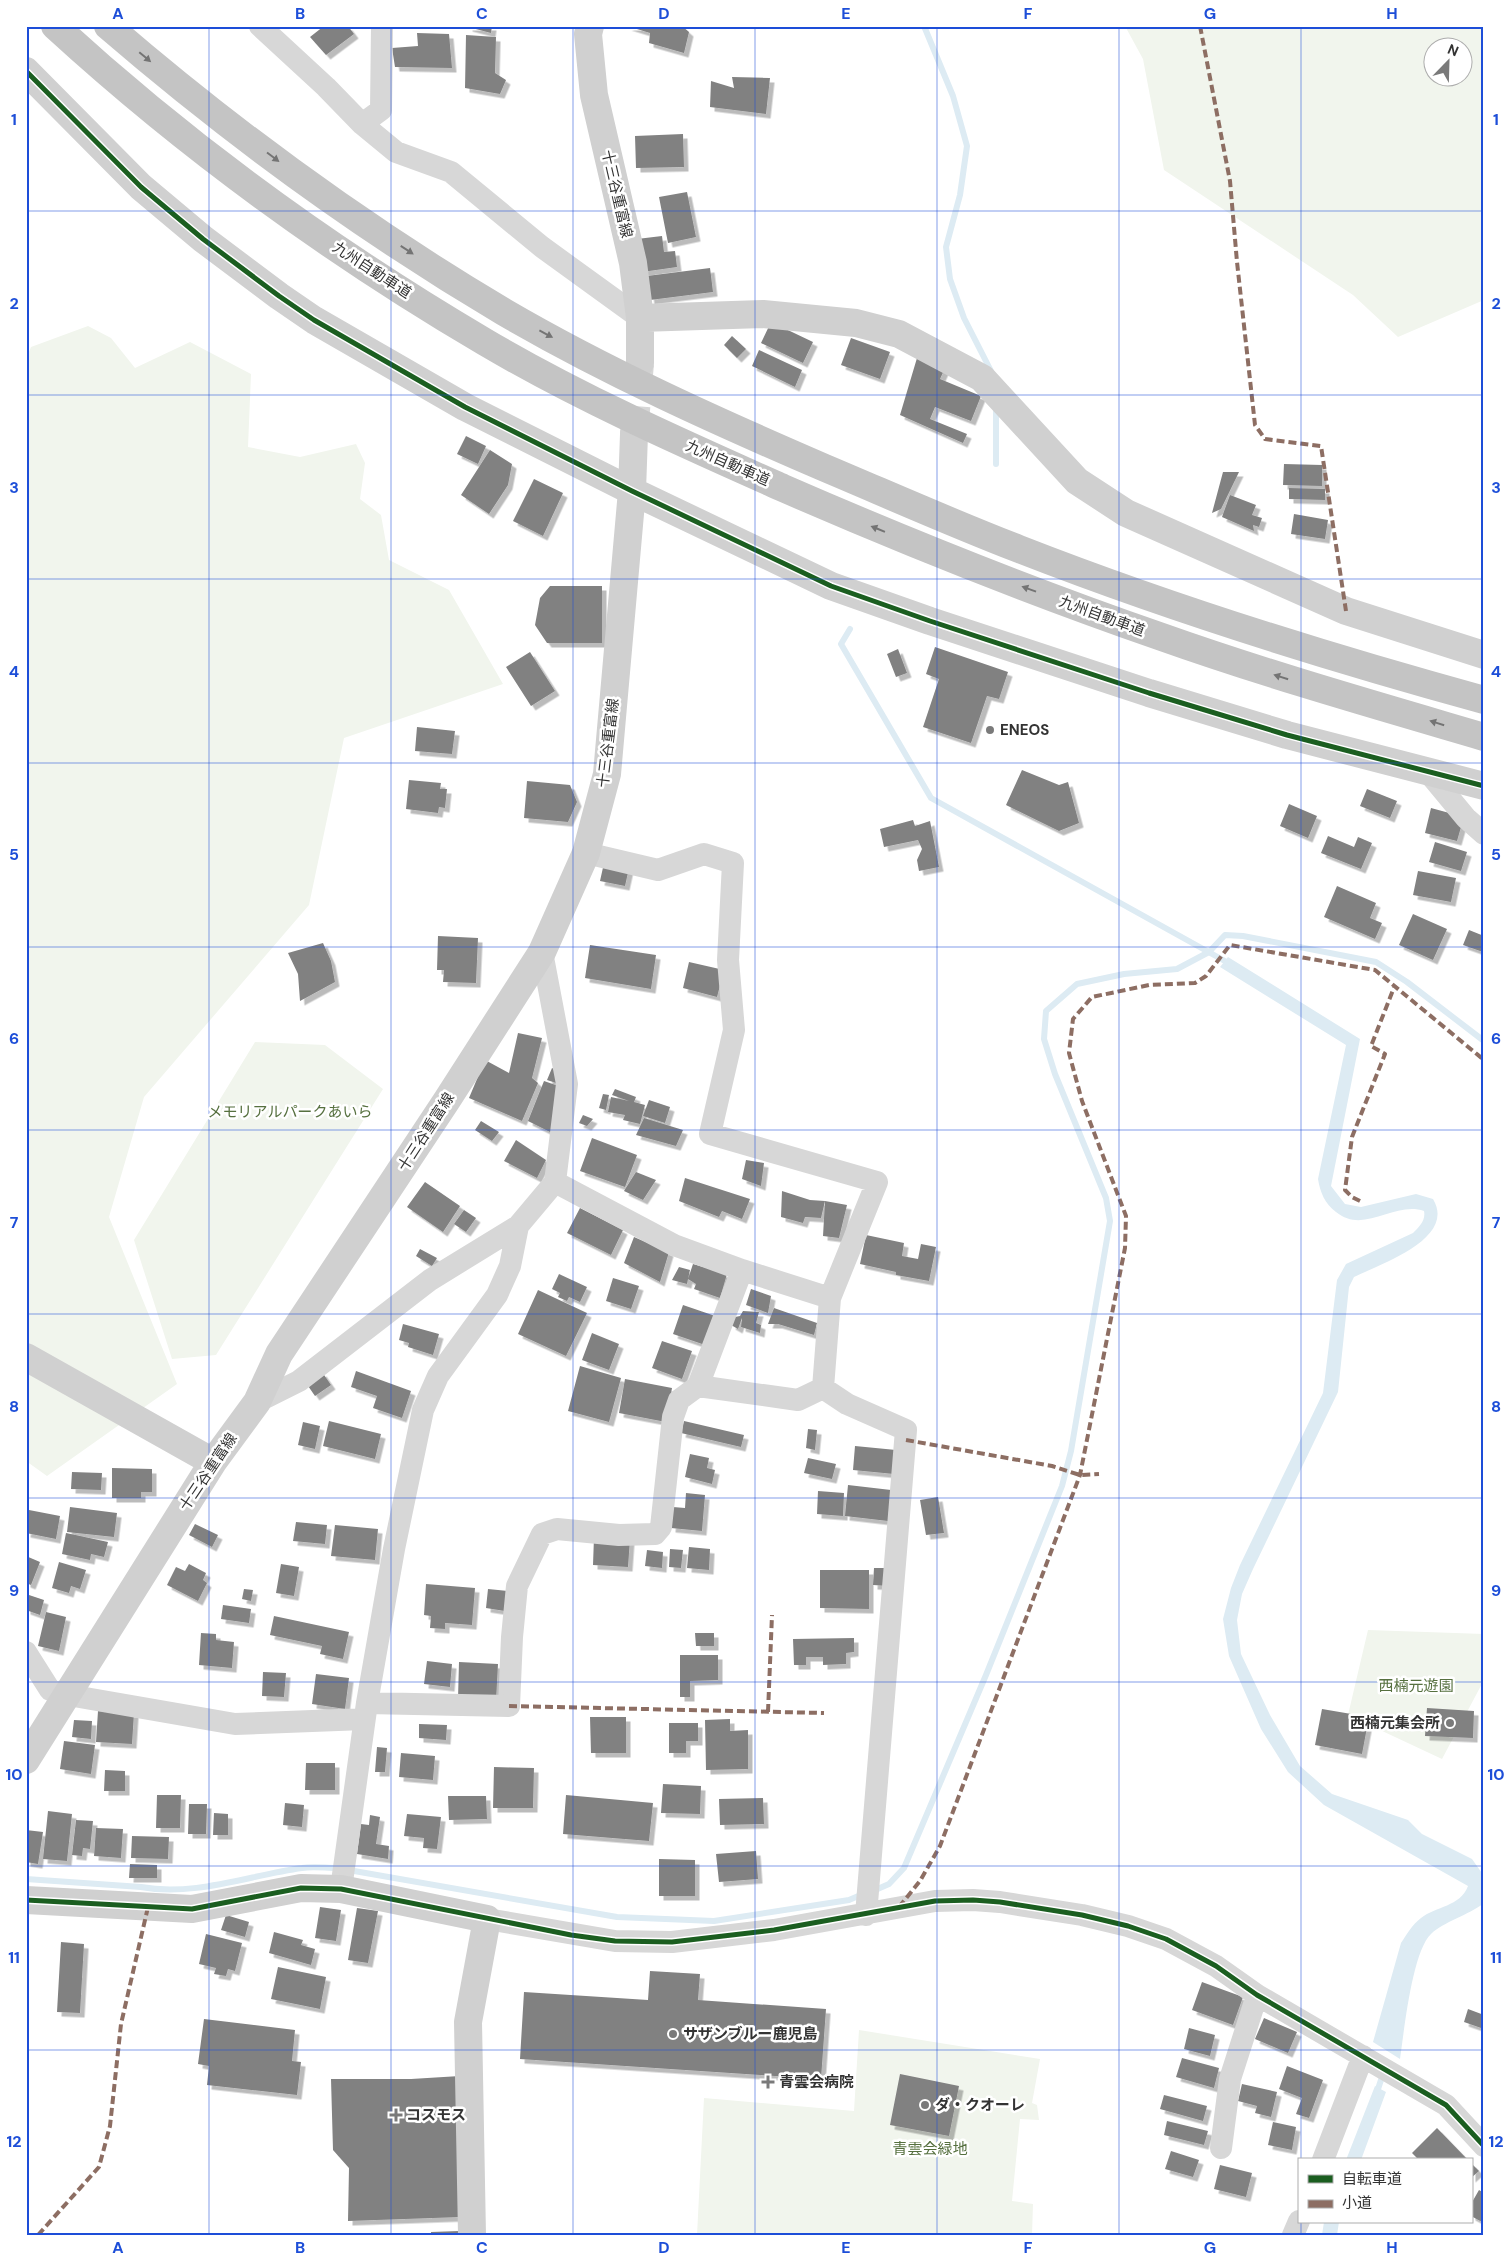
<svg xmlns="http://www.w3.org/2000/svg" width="1510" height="2261" font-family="'DM Sans','Noto Sans JP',sans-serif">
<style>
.green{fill:#f1f5ed;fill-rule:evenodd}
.water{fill:#ddebf3}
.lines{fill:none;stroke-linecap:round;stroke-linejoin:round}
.stream{stroke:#ddebf3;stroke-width:6}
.building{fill:#818181;filter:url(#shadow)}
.secondary-tunnel{stroke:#d6d6d6;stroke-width:28;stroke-dasharray:28 14;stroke-linecap:butt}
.street{stroke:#d7d7d7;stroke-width:22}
.secondary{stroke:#d0d0d0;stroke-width:28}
.highway{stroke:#c4c4c4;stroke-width:28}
.quiet{stroke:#8d6e63;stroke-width:4;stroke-dasharray:8 4;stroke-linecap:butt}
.cycleway-casing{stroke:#fff;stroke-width:8}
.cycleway{stroke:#1b5e20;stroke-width:5}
.oneway{fill:#747474}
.grid{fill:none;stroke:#1d4ed8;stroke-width:1;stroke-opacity:0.55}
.poi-dot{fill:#7a7a7a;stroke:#fff;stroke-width:2}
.labels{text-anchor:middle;stroke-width:5;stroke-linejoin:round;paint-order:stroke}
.street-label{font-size:15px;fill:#333;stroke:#fff}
.poi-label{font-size:15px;font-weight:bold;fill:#333;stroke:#fff;text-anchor:start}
.park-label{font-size:15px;fill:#56703f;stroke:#fff}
.neatline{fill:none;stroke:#1d4ed8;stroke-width:2}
.grid-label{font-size:16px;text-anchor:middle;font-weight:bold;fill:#1d4ed8}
</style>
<defs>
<filter id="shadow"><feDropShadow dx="4.5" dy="4.5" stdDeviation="0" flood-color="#0004"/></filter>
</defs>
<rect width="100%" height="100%" fill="#fff"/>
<path class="green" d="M1125,26H1484V300L1398,337L1353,295L1164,170L1143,59ZM1432,48H1462V78H1432Z
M88,326L111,338L135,368L190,342L251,374L248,447L300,457L356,444L365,463L360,499L381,515L389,560L449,590L503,684L344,738L309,905L144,1097L109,1217L177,1384L47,1476L26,1461V359L31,347Z
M255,1042L325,1045L383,1089L216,1355L172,1359L134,1240Z
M1368,1630L1484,1634V1680L1442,1759L1348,1715Z
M859,2030L1040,2059L1032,2103L1037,2105L1039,2120L1020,2119L1012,2201L1033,2204L1032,2235H697L704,2098L854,2111Z"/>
<path class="water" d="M1228,957L1360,1039L1331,1186L1345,1204L1361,1207L1416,1194L1433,1199C1457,1239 1380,1264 1354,1277L1349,1287L1338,1392L1253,1569L1242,1594L1237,1620L1241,1654L1270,1715L1300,1766L1332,1794L1408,1820L1422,1834L1472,1859L1484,1876V1903C1469,1915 1443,1922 1431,1934C1412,1952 1404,2032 1400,2059L1373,2042L1401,1943C1407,1934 1412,1925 1421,1918C1436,1906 1460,1907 1468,1886L1324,1805L1288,1772L1261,1729L1229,1656L1223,1619L1231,1588L1240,1565L1323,1393L1337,1280L1346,1264L1413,1233C1419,1227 1426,1220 1424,1211C1394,1201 1364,1235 1336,1212C1325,1204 1320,1192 1318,1179L1346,1045L1220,967Z
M1375,2086L1386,2092L1361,2160H1346Z
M1324,2222H1339L1337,2235H1322Z"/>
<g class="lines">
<path class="stream" d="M924,26L953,96L967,146L960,195L946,247L950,279L964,318L992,373
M996,464V406
M850,629L841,644L931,798L1232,965
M26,1879L141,1887C194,1897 250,1875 302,1868C313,1866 325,1868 337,1868L617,1917L714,1921L849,1900L863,1894
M873,1891L889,1884L904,1868L986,1675L1062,1486L1071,1451L1110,1221L1106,1198L1055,1074L1044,1039L1046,1011L1077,984L1124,974L1177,969L1209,952L1225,935L1243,936L1376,962L1407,982L1484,1041
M1376,2095L1383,2074"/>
</g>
<path class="building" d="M324,26H348L354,34L326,55L310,37Z
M492,26L491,33L468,27V26Z
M627,26H682L689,32L684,53L649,43L650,33Z
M417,33L449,34L452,68L395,67L392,48L418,46Z
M466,35L496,37L495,73L506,80L500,94L465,88Z
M732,77L770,78L766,114L710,107L711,81L734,88Z
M683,134L684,167L636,168L635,136Z
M687,192L696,237L668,243L659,197Z
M662,236L664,252L675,251L677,267L642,272L637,239Z
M710,268L713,292L650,300L647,276Z
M771,322L813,342L803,363L761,343Z
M732,336L746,349L737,358L724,345Z
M851,338L890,352L880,379L841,365Z
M759,350L802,370L795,387L752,366Z
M917,358L945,368L940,379L981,396L971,421L935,407L930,419L967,434L963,443L900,415Z
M466,436L486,446L478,464L457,454Z
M490,450L512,464L508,485L489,514L461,495Z
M1284,464L1322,465V486L1283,485Z
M1223,472H1239L1221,509L1212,513Z
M534,479L563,493L543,536L513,521Z
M1289,488L1325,489V500L1289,499Z
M1230,495L1256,505L1252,515L1262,518L1259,527L1253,525L1254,531L1222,517Z
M1294,514L1328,520L1325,539L1291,534Z
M550,586H602V643H547L535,625L540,598Z
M935,647L1008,672L999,699L987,696L971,743L923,727L939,679L926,674Z
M898,649L907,673L896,677L887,654Z
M530,652L555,691L531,706L506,667Z
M417,727L455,731L452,754L415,751Z
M1022,770L1059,785L1068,782L1079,823L1059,831L1006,805Z
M409,780L441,783L440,789H447L445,808L439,807L438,813L406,809Z
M527,781L570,785L577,802L568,822L524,818Z
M1367,789L1397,801L1390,818L1360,806Z
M1289,804L1317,816L1308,838L1280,826Z
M1431,808L1453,814L1463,820L1457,841L1425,833Z
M913,820L915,826L930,821L939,867L919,871L917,860L922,849L918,840L884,847L880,829Z
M1328,836L1354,847L1358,837L1372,843L1361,869L1321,853Z
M1435,842L1467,852L1461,871L1429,862Z
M604,863L629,868L625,886L600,881Z
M1418,871L1456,878L1451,902L1413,895Z
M1337,886L1376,903L1370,918L1382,923L1375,939L1324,917Z
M1413,914L1447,929L1433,960L1399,945Z
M1469,930L1484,936L1483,952L1463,945Z
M438,936L478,938L476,983L443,982L444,970H437Z
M323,943L331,961L335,982L300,1001L298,974L288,953Z
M590,945L656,955L651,989L585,978Z
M689,962L724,970L717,997L683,988Z
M518,1033L542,1038L532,1078L538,1083L522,1121L469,1098L485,1060L509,1073Z
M552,1068L563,1073L565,1086L547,1080Z
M544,1081L567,1089L556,1135L528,1121Z
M615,1089L636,1097L634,1102L645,1105L640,1124L623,1120L625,1115L608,1112L611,1097L629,1101L612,1095Z
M603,1094L609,1095L606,1110L599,1108Z
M649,1100L670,1107L665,1123L643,1116Z
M583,1115L593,1119L587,1126L579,1123Z
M644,1118L683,1130L676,1146L636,1135Z
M481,1121L499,1132L492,1141L475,1130Z
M592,1138L637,1155L625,1187L580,1171Z
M516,1140L546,1160L537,1178L504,1161Z
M746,1160L764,1163L761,1186L742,1179Z
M636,1172L656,1180L643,1200L624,1191Z
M685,1178L750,1199L742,1219L722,1211L719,1217L679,1201Z
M425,1182L460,1206L443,1232L407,1207Z
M782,1191L810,1200L825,1201L821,1218L805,1217L803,1223L781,1217Z
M825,1201L847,1205L839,1238L823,1236Z
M580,1208L623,1230L611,1255L567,1233Z
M464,1210L476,1218L466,1232L454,1224Z
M866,1235L904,1243L902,1256L918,1259L921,1244L936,1247L929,1281L896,1275V1272L860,1264Z
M634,1237L669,1252L660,1282L624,1263Z
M420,1249L437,1258L432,1266L416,1256Z
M693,1264L727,1274L720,1298L694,1289L696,1284L688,1279L687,1284L672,1280L679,1267L690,1270L688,1279Z
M559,1274L587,1287L580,1302L569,1297L567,1301L558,1297L560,1293L552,1289Z
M613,1278L639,1286L631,1309L606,1301Z
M751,1289L771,1296L768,1313L746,1305Z
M538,1290L587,1313L566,1356L518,1334Z
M683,1305L721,1318L711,1347L673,1334Z
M774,1308L817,1323L814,1335L778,1324H768Z
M743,1311L759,1312L756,1323L761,1325L760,1333L741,1327L742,1318L738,1329L731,1325L735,1317L740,1316Z
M403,1324L439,1334L433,1355L408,1347L409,1343L399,1340Z
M592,1333L619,1344L609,1370L582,1360Z
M662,1341L692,1351L682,1379L652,1368Z
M580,1366L621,1378L609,1422L568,1411Z
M356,1371L411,1391L402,1418L373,1408L377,1396L351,1387Z
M322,1372L331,1385L315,1396L306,1383Z
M625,1379L672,1388L666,1422L619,1413Z
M329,1421L381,1434L375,1459L323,1446Z
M684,1421L744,1435L741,1447L681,1433Z
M303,1422L320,1426L315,1449L298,1445Z
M808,1429L817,1430L815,1450L806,1448Z
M855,1446L896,1450L894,1474L853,1470Z
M690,1454L709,1458L707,1468L715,1470L712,1484L685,1477Z
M808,1458L836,1464L832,1479L804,1473Z
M112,1468L152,1469V1492H141V1498H112Z
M72,1472L102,1473L101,1490L71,1489Z
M848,1485L891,1490L888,1521L845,1516Z
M818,1491L844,1493L843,1516L817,1514Z
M686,1493L705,1495L702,1531L671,1528L673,1507L685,1508Z
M938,1497L944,1533L926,1535L920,1500Z
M70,1507L117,1513L114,1537L67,1532Z
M29,1510L60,1516L56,1539L26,1533Z
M296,1522L327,1525L325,1544L293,1541Z
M195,1524L218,1535L212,1547L189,1535Z
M335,1525L378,1529L375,1560L331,1556Z
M66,1533L108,1542L104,1557L91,1554L90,1560L62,1554Z
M594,1537L630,1539L628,1567L593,1565Z
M689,1547L710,1549L709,1570L687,1568Z
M670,1549L683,1550L681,1568L669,1567Z
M647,1550L663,1552L662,1568L645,1566Z
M26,1556L40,1562L31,1585L26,1583Z
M59,1562L86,1570L80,1589L71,1586L69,1593L52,1588Z
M189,1564L206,1573L203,1580L207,1583L198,1601L167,1585L176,1567L185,1571Z
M281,1564L299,1567L294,1596L276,1593Z
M874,1568H889V1586L873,1585Z
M820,1570H869V1609L820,1608Z
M426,1584L475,1588L472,1625L445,1623V1629L430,1628L431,1616L424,1615Z
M244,1589L253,1590L251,1601L242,1599Z
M488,1589L508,1591L505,1611L486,1608Z
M26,1594L44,1600L40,1615L26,1610Z
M223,1605L251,1609L249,1623L221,1619Z
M46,1612L66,1617L59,1651L38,1646Z
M274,1616L349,1632L343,1659L320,1654L322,1646L270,1635Z
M201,1633L216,1634V1640L234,1642L232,1668L199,1665Z
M695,1633H714V1646H696Z
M854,1638V1652L846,1653V1664L823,1665V1657H806V1665H794L793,1639Z
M680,1655H718V1680L690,1681V1697H680Z
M427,1661L452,1664L450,1687L424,1684Z
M459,1662L498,1664L496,1701L458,1699Z
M263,1672L286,1673L284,1697L262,1696Z
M316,1674L349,1678L345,1709L312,1704Z
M1427,1708L1474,1711L1473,1738L1425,1736Z
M1322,1709L1369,1717L1362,1754L1315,1745Z
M98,1711L134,1713L132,1744L96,1742Z
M590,1717H626V1753H591Z
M730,1719V1731L748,1730V1769L706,1770L705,1720Z
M74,1720L92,1721L91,1739L72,1737Z
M669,1723H698V1741H686V1753H669Z
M419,1724L447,1725L446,1740L419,1738Z
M64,1741L95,1745L91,1774L60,1769Z
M377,1747L387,1748L385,1772H375Z
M401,1753L435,1756L433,1780L399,1777Z
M306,1763H335V1790H305Z
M494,1767L534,1768L533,1808H493Z
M105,1770L125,1771V1791H104Z
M663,1784L701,1786L700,1814L661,1813Z
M157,1795H181L180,1828H156Z
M566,1795L653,1803L649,1841L563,1834Z
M448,1796H486L487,1819L449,1820Z
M763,1798L764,1824L720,1825L719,1799Z
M285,1803L304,1805L302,1827L283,1825Z
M189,1804H207L206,1834H188Z
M48,1811L72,1814L67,1861L43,1859Z
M214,1813L228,1814V1835H213Z
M407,1814L441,1817L437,1849L423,1848L424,1838L404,1836Z
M370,1815L380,1817L376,1844L389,1846L388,1859L357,1854L361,1824L369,1825Z
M76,1820L93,1821L90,1849L83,1848L82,1856L72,1855Z
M96,1828L123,1829L121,1858L94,1856Z
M26,1830L43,1832L38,1864L26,1862Z
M132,1836L169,1837L168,1859L131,1858Z
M756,1851L758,1879L719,1882L716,1854Z
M659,1859L695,1860V1896H659Z
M130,1864L157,1865V1878H129Z
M320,1907L341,1910L336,1941L315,1938Z
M357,1908L378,1911L368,1963L348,1960Z
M226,1915L249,1922L245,1937L221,1930Z
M274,1932L303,1940L301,1945L315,1949L311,1965L269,1953Z
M206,1934L242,1943L235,1971L228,1969L226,1976L214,1974L216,1968L199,1964Z
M61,1942L84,1944L80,2013L57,2012Z
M278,1967L326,1977L320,2009L271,1999Z
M650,1971L700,1974L698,2000L826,2009L821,2079L520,2059L524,1992L648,2000Z
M1202,1982L1243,1997L1233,2025L1192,2010Z
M1468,2009L1484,2015V2029L1464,2022Z
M1264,2018L1297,2032L1288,2053L1255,2039Z
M204,2019L295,2030L292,2061L301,2062L297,2095L207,2085L209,2066L198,2064Z
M1189,2028L1215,2035L1210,2056L1184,2049Z
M1182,2058L1219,2068L1214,2088L1176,2077Z
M1287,2066L1323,2080L1309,2118L1296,2114L1302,2098L1279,2089Z
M900,2074L959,2086L949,2136L890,2125Z
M460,2076L461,2217L348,2221L349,2168L333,2150L331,2079H411Z
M1242,2084L1277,2092L1271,2117L1255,2113L1257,2106L1238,2101Z
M1164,2095L1207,2106L1203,2121L1160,2109Z
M1167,2121L1208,2131L1204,2145L1164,2135Z
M1273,2122L1296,2127L1292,2150L1268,2145Z
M1437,2128L1468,2160H1419L1412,2153Z
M1171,2151L1199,2160L1193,2177L1165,2169Z
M1471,2163L1479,2171L1471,2178Z
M1220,2165L1252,2173L1246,2197L1214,2189Z
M1479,2190L1484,2193V2223L1471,2216V2204Z
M459,2231V2235H431V2232Z"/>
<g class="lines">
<path class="secondary-tunnel" d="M634,434L640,363"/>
<path class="street" d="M260,26L326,87L362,124L396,152L451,172L542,247L640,318
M362,124L381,110L382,26
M1427,771L1466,818L1484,834
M586,853L658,870L704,854L733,863L728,960L734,1030L710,1134L877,1182L830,1298
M555,1182L674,1245L742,1270L698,1386L798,1400L823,1388L847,1404L906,1430L866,1915
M742,1270L830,1298L823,1388
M257,1402L299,1381L430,1280L518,1226L555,1182L567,1084L542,952
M26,1652L50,1690L68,1695L235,1724L364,1719
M367,1703L509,1706L512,1637L517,1586L542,1534L557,1529L619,1535L655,1534L661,1527L673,1417L679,1400L698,1386
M341,1889L367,1703L394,1549L423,1410L438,1376L497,1295L510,1266L518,1226
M487,1919L615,1941L672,1942L774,1930L935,1901L973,1900L1000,1902L1082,1915L1128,1926L1166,1939L1216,1966L1257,1995L1446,2105L1484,2146
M1221,2148L1230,2079L1257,1995
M1323,2160L1363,2056
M1293,2235L1299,2221"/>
<path class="secondary" d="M590,26L588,34L594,95L633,263L640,318V363
M26,71L141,187L203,239L279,296L314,320L465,407L632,491L831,586L930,621L1149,693L1287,735L1484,786
M640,318L763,314L856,323L899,334L982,378L1077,481L1126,513L1346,611L1484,655
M26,1357L213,1462
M26,1760L213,1462L257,1402L279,1354L447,1100L542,952L586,853L607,774L632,491L634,434
M26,1900L192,1909L301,1888L341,1889L487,1919L468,2022L472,2235"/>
<path class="highway" d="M55,26C186,146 332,252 485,342C580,398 682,443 783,488C907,542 1032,592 1159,636C1266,674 1375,705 1484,737
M108,26C231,132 364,229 504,312C607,372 716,421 825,468C889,495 954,524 1019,549C1170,608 1327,657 1484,700"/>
<path class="quiet" d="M1200,26L1230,181L1237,262L1255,425L1265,439L1321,446L1346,611
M1360,1201L1352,1197L1345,1190L1352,1137L1385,1054L1371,1046L1395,985
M906,1440L1052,1466L1080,1475L1099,1474
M509,1706L824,1713
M768,1712L772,1615
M899,1907L920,1881L940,1846L1080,1475L1125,1248L1126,1216L1082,1101L1069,1053L1073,1019L1092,997L1149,985L1195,983L1206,976L1230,945L1375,970L1484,1060
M38,2235L99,2167L110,2126L121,2024L148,1907"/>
<g class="cycleway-casing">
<path id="cycleway" d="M26,71L141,187L203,239L279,296L314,320L465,407L632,491L831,586L930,621L1149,693L1287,735L1484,786
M26,1900L192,1909L301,1888L341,1889L571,1935L615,1941L672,1942L774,1930L935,1901L973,1900L1000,1902L1082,1915L1128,1926L1166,1939L1216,1966L1257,1995L1446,2105L1484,2146"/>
</g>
<use href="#cycleway" class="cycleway"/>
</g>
<defs><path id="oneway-solid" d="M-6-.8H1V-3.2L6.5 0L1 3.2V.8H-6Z" transform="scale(1.25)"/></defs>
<g class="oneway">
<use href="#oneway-solid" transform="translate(145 57) rotate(40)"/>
<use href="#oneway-solid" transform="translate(273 157) rotate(37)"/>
<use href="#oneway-solid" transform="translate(407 250) rotate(33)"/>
<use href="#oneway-solid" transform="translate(546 334) rotate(28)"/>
<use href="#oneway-solid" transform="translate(878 529) rotate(-158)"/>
<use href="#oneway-solid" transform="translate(1029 589) rotate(-160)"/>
<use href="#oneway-solid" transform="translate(1281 677) rotate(-162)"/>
<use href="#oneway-solid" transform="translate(1437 723) rotate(-163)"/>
</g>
<path class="grid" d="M209,26V2235M391,26V2235M573,26V2235M755,26V2235M937,26V2235M1119,26V2235M1301,26V2160M26,211H1484M26,395H1484M26,579H1484M26,763H1484M26,947H1484M26,1130H1484M26,1314H1484M26,1498H1484M26,1682H1484M26,1866H1484M26,2050H1484M1301,2222V2235"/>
<g class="poi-dot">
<circle cx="990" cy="730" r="5"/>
<circle cx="1450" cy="1723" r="5"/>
<circle cx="673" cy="2034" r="5"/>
<path d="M765.5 2074.5h5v5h5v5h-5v5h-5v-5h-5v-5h5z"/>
<circle cx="925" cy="2105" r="5"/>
<path d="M393.5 2107.5h5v5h5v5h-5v5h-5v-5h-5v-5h5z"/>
</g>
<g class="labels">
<g class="street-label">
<text transform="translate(617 194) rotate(77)" y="5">十三谷重富線</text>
<text transform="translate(372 270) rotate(33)" y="5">九州自動車道</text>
<text transform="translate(728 463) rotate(24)" y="5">九州自動車道</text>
<text transform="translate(1102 616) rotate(20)" y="5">九州自動車道</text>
<text transform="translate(608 743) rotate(-83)" y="5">十三谷重富線</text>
<text transform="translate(426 1132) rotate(-57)" y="5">十三谷重富線</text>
<text transform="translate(208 1472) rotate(-56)" y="5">十三谷重富線</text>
</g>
<g class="poi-label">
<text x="1000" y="735">ENEOS</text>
<text x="1440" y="1728" text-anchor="end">西楠元集会所</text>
<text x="683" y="2039">サザンブルー鹿児島</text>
<text x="779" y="2087">青雲会病院</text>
<text x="935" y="2110">ダ・クオーレ</text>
<text x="406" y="2120">コスモス</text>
</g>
<g class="park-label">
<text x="290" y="1117">メモリアルパークあいら</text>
<text x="1416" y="1691">西楠元遊園</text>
<text x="930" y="2154">青雲会緑地</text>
</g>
</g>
<rect width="1510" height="2261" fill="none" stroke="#ffffff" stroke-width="55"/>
<rect x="1298" y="2158" width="175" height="65" fill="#ffffff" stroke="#adadad"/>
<rect x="1308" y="2175" width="25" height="8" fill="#1b5e20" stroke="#adadad"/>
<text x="1342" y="2184" font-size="15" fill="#333333">自転車道</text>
<rect x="1308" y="2200" width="25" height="8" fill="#8d6e63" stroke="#adadad"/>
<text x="1342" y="2208" font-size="15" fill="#333333">小道</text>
<g transform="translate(1448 62) rotate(23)"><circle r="24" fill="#ffffff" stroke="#adadad"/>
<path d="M0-4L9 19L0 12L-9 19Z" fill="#7a7a7a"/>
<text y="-8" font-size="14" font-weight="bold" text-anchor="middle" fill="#333333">N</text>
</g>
<rect x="28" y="28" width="1454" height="2206" class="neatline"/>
<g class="grid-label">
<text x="118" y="19">A</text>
<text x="300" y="19">B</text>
<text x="482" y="19">C</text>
<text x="664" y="19">D</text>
<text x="846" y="19">E</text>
<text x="1028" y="19">F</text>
<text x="1210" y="19">G</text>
<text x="1392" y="19">H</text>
<text x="14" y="125">1</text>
<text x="1496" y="125">1</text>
<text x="14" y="309">2</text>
<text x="1496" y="309">2</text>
<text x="14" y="493">3</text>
<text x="1496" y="493">3</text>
<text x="14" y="677">4</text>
<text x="1496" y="677">4</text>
<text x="14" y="860">5</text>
<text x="1496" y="860">5</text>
<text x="14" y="1044">6</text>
<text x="1496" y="1044">6</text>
<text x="14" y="1228">7</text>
<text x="1496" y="1228">7</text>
<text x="14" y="1412">8</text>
<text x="1496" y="1412">8</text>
<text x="14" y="1596">9</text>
<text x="1496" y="1596">9</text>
<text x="14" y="1780">10</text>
<text x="1496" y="1780">10</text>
<text x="14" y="1963">11</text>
<text x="1496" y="1963">11</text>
<text x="14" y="2147">12</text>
<text x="1496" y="2147">12</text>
<text x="118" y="2253">A</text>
<text x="300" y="2253">B</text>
<text x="482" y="2253">C</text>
<text x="664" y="2253">D</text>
<text x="846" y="2253">E</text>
<text x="1028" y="2253">F</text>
<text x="1210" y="2253">G</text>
<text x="1392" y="2253">H</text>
</g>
</svg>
